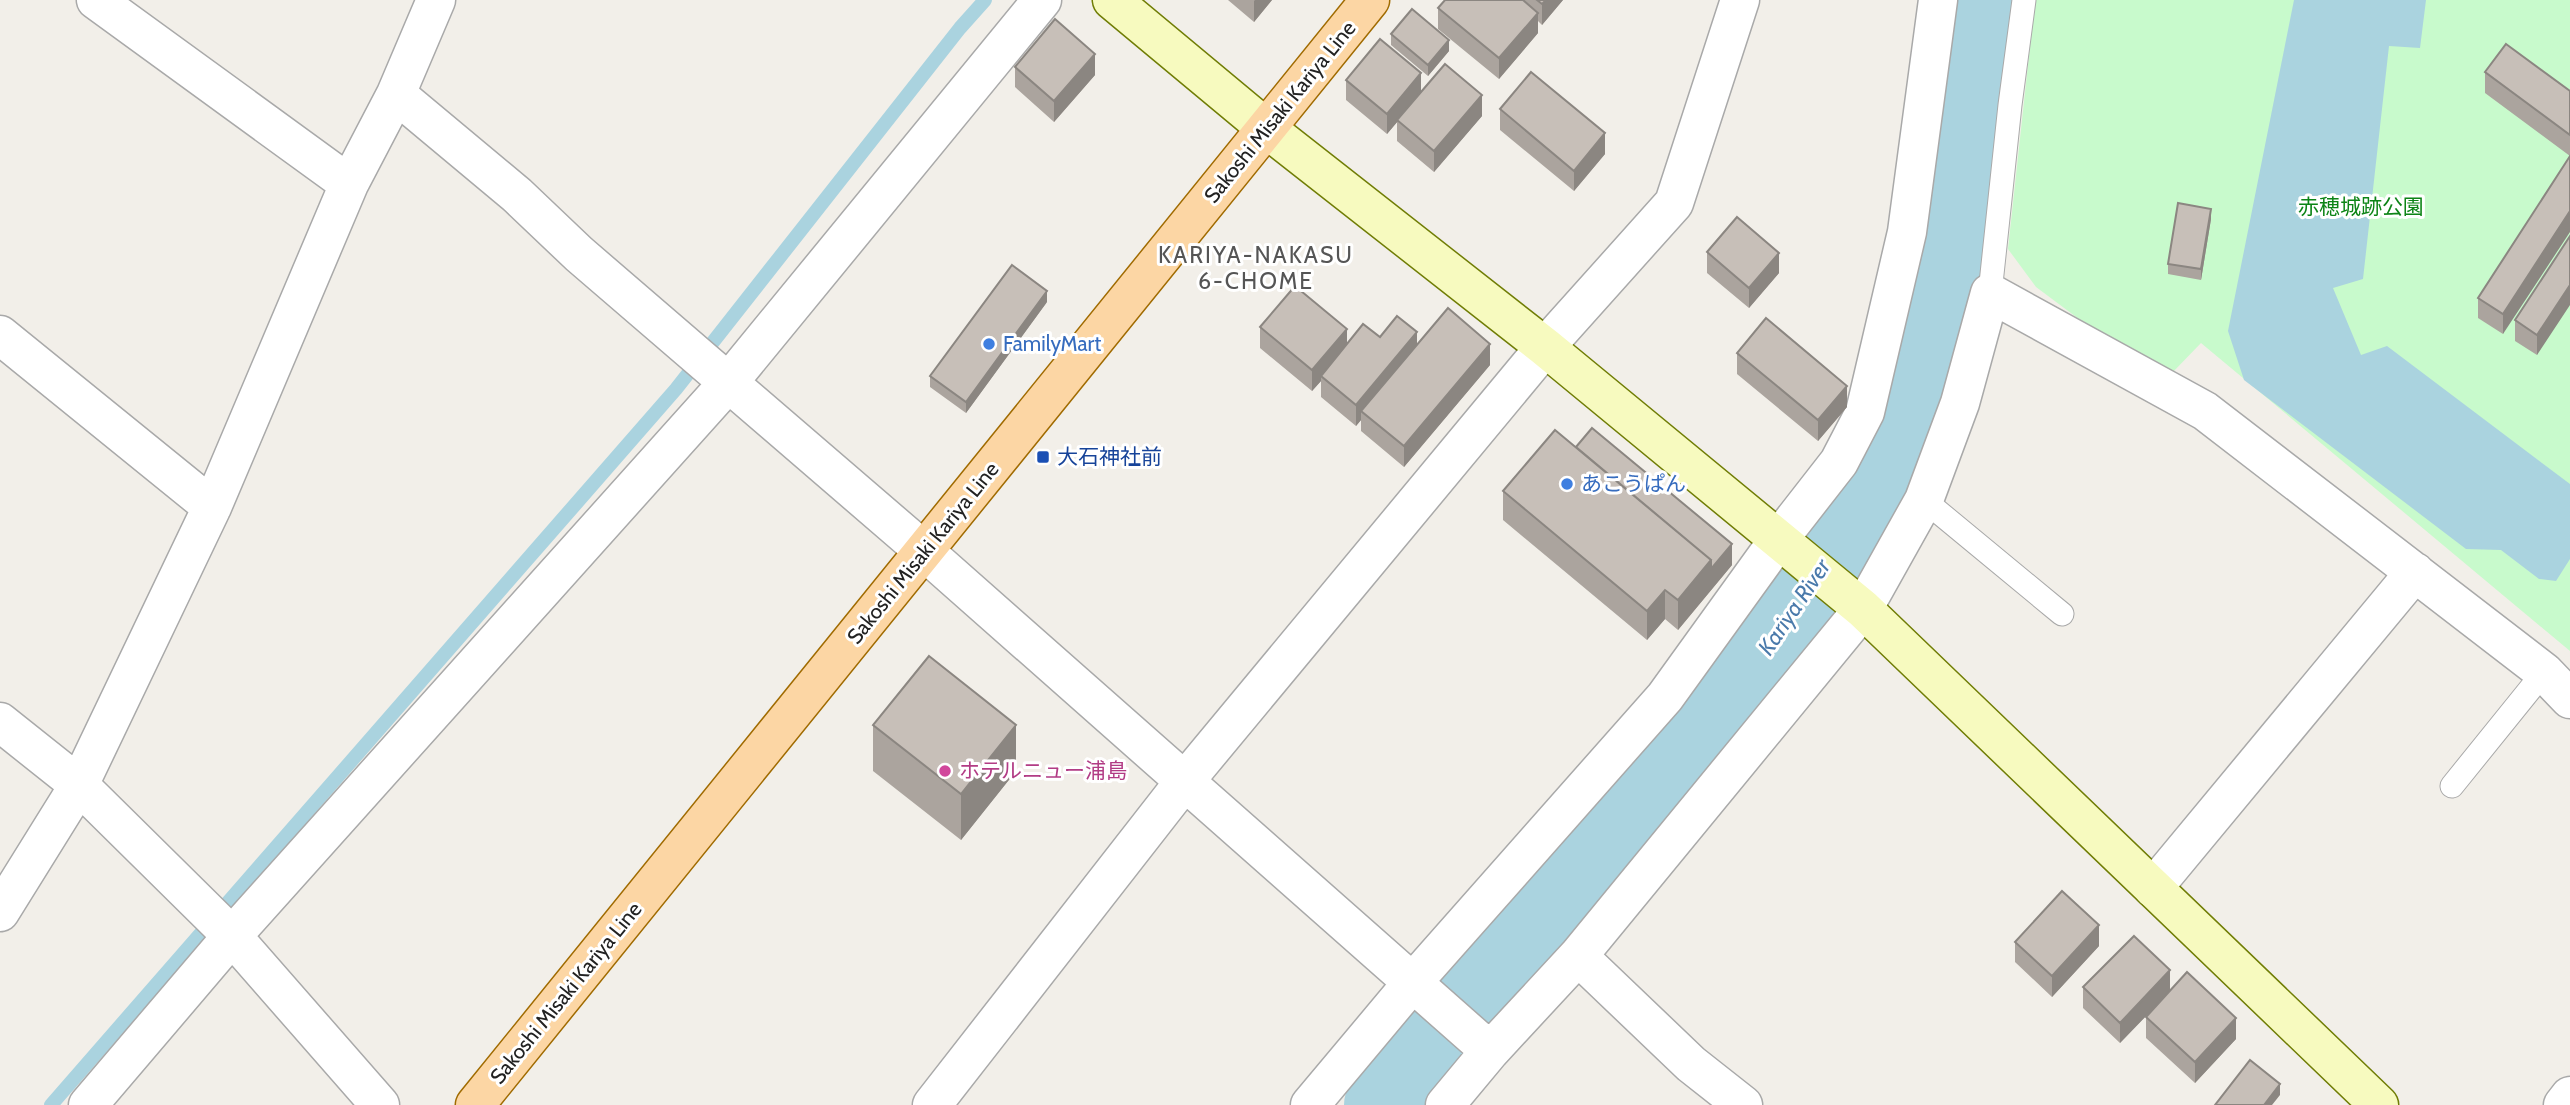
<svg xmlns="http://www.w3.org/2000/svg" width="2570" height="1105" font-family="Cabin,'Noto Sans JP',sans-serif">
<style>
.park{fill:#c8facc}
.water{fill:#aad3df}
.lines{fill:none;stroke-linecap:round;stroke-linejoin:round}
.stream{stroke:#aad3df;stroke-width:14}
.river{stroke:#aad3df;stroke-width:80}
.lane-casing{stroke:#a9a9a9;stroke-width:25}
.street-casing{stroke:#a9a9a9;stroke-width:41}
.secondary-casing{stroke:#707d05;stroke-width:41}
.primary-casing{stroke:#a06b00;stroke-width:41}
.lane{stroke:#fff;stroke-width:23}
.street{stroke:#fff;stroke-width:38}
.secondary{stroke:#f7fabf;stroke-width:38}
.primary{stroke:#fcd6a4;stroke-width:38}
.wall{fill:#aba49e}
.shaded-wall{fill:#8b8681}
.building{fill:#c7bfb8;stroke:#8b8681;stroke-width:2}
.shop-dot{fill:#3f7fe0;stroke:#fff;stroke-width:2.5}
.transit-dot{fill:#1a4fb4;stroke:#fff;stroke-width:2.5}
.hotel-dot{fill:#d1479c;stroke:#fff;stroke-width:2.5}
.labels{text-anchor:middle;stroke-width:6;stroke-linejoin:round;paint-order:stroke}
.street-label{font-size:21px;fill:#222;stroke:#fff}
.park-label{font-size:21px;fill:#0c8416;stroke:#fff}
.shop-label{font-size:21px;fill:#366cbe;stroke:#fff;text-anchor:start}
.transit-label{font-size:21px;fill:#164399;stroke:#fff;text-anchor:start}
.hotel-label{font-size:21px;fill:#b23c85;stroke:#fff;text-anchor:start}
.neighbourhood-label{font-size:23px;letter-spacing:2px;fill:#555;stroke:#fff}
.water-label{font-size:23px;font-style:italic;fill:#4a7aab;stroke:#fff}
</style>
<rect width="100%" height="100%" fill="#f2efe9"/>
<path class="park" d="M2035,0H2570V651L2201,343L2172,373L2099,334L2036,287L2008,249Z"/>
<path class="water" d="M2294,0H2426L2420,48L2389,46L2363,279L2333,288L2361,355L2387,346L2570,484V559L2556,581L2539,579L2501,550L2466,549L2244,380L2228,331Z"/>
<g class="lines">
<path class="stream" d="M51,1105L676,389L960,28L985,0"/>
<path class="river" d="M1384,1105L1783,630L1884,467L1930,322L1960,168L1984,0"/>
<g class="lane-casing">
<path id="lane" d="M1990,293L2010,105L2024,0
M1924,500L2062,614
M2452,786L2544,672"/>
</g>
<g class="street-casing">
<path id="street" d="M96,0L349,184
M396,94L517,195L579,254L924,551L1490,1051
M0,335L212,507
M0,722L79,785L232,936L380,1105
M2153,888L2415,572
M0,912L79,785L212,507L349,184L396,94L436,0
M1578,956L1691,1064L1743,1105
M88,1105L232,936L728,383L1042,0
M932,1105L1184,782L1545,347L1674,203L1740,0
M1310,1105L1413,982L1665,697L1779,539L1839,462L1865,412L1907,232L1938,0
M1445,1105L1490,1051L1578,956L1863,609L1924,500L1960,403L1990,293L2205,411L2544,672L2570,699
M2563,1105L2570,1096"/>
</g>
<g class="secondary-casing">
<path id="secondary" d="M1112,0L1267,129L1545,347L1863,609L2379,1105"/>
</g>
<g class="primary-casing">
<path id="primary" d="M475,1105L1370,0"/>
</g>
<use href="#lane" class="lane"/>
<use href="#street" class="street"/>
<use href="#secondary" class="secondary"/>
<use href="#primary" class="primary"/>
</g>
<path class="wall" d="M1228,0H1272L1254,22Z
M1445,0H1563L1542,25L1538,21V33L1499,79L1438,29V8Z
M1391,34L1449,51L1428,76L1391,45Z
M1015,67L1095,75L1054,122L1015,87Z
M2485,72L2570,91V156L2485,93Z
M1346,80L1421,92L1482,116L1434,172L1397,141V122L1387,134L1346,100Z
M1500,109L1605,154L1574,191L1500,130Z
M2570,156L2503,334L2478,318V298Z
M2211,219L2201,280L2168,274V264Z
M2570,236L2537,355L2515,341V320Z
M1707,252L1779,273L1749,308L1707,273Z
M1047,302L966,413L930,387V376Z
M1260,327L1347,344L1380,337L1417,344L1490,365L1404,467L1361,431V420L1356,426L1321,397V381L1312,391L1260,348Z
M1737,353L1847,407L1818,441L1737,374Z
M1576,447L1732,565L1678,630L1665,619L1647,640L1503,520V491Z
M873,725L1016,771L961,840L873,771Z
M2015,942L2099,946L2052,997L2015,962Z
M2083,987L2170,990L2236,1039L2195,1083L2146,1038V1017L2154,1008L2120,1043L2083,1008Z"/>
<path class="shaded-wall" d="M1255,0H1272L1254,22V1Z
M1546,0H1563L1542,25V4Z
M1538,13V33L1499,79V58Z
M1449,40V51L1428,76V65Z
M1095,54V75L1054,122V101Z
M1421,73V94L1387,134V114Z
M1482,95V116L1434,172V151Z
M1605,133V154L1574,191V171Z
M2211,209V219L2201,280V269Z
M2570,211V232L2503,334V314Z
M1779,253V273L1749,308V288Z
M2570,285V305L2537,355V335Z
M1047,291V302L966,413V402Z
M1347,329V349L1321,376V381L1312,391V370Z
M1417,332V353L1361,411V420L1356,426V405Z
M1490,344V365L1404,467V446Z
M1847,386V407L1818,441V420Z
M1732,544V565L1678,630V600L1711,560Z
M1665,590V619L1647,640V611Z
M1016,725V771L961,840V794Z
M2099,925V946L2052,997V976Z
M2170,970V991L2120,1043V1023Z
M2236,1018V1039L2195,1083V1062Z
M2280,1084V1095L2272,1105H2264Z"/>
<path class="building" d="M1445,0H1523L1538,13L1499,58L1438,8Z
M1537,0H1546L1542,4Z
M1412,9L1449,40L1428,65L1391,34Z
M1055,19L1095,54L1054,101L1015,67Z
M1380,39L1421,73L1387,114L1346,80Z
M2506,44L2570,91V135L2485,72Z
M1445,64L1482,95L1434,151L1397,120Z
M1531,72L1605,133L1574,171L1500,109Z
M2570,156V211L2503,314L2478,298Z
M2178,203L2211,209L2201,269L2168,264Z
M1737,217L1779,253L1749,288L1707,252Z
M2570,236V285L2537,335L2515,320Z
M1012,265L1047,291L966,402L930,376Z
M1295,286L1347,329L1312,370L1260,327Z
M1448,308L1490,344L1404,446L1361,411Z
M1397,316L1417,332L1356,405L1321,376L1363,324L1380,337Z
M1766,318L1847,386L1818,420L1737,353Z
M1592,428L1732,544L1711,569V560L1576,447Z
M1555,430L1711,560L1678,600L1665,590L1647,611L1503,491Z
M929,656L1016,725L961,794L873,725Z
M2062,891L2099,925L2052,976L2015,942Z
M2134,936L2170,970L2120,1023L2083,987Z
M2187,972L2236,1018L2195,1062L2146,1017Z
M2250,1060L2280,1084L2264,1105H2215Z"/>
<g class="shop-dot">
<circle cx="989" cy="344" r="7"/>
<circle cx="1567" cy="484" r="7"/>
</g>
<rect class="transit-dot" x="1036" y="450" width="14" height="14" rx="3.5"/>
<circle class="hotel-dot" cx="945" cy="771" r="7"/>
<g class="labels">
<g class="street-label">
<text transform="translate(1280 112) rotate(-51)" y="7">Sakoshi Misaki Kariya Line</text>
<text transform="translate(923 553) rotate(-51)" y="7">Sakoshi Misaki Kariya Line</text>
<text transform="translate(566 993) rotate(-51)" y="7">Sakoshi Misaki Kariya Line</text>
</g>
<g class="park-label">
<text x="2361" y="214">赤穂城跡公園</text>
</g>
<g class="shop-label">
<text x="1003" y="351">FamilyMart</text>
<text x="1581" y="491">あこうぱん</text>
</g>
<g class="transit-label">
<text x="1057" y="464">大石神社前</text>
</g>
<g class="hotel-label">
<text x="959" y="778">ホテルニュー浦島</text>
</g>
<g class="neighbourhood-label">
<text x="1256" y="263">KARIYA-NAKASU<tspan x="1256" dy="26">6-CHOME</tspan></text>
</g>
<g class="water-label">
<text transform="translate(1794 607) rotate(-56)" y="8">Kariya River</text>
</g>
</g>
</svg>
